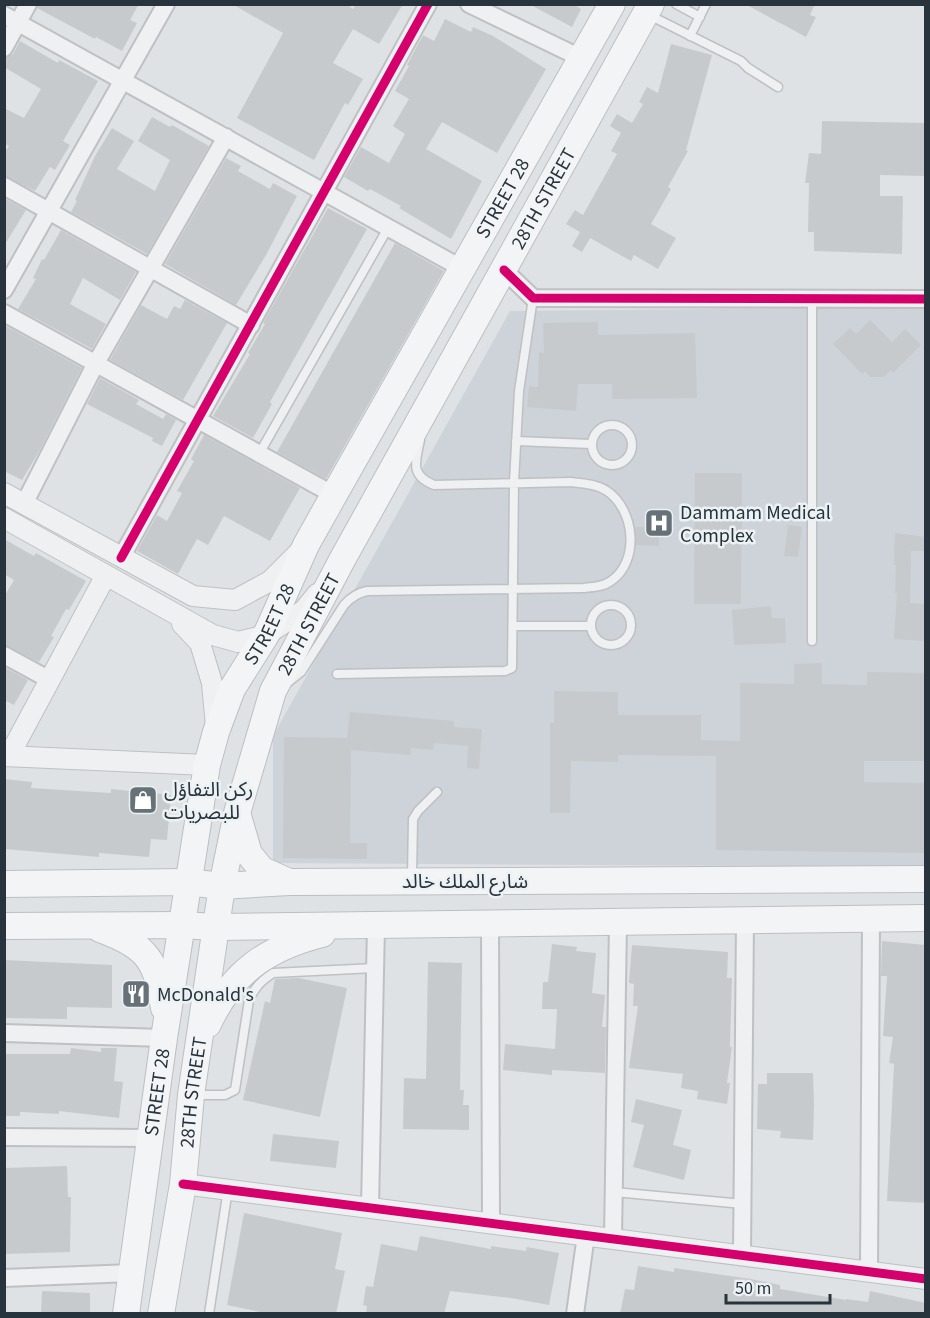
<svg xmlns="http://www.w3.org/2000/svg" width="930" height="1318" font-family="'Source Sans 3','Noto Sans Arabic',sans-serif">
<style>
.built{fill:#cdd3d8}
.building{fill:#c7cacd}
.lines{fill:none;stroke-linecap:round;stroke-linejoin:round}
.service-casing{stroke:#bec0c3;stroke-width:11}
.minor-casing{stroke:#bec0c3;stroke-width:20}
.tertiary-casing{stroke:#bec0c3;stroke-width:22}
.primary-casing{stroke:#bcbfc2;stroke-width:28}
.service{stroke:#eef0f1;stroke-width:8}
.minor{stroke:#eef0f1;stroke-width:16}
.tertiary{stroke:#eef0f1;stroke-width:20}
.primary{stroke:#f3f4f5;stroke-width:26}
.cycleway-casing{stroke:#ecf2f4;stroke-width:13}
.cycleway{stroke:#d6006c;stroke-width:9}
.labels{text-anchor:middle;stroke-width:5;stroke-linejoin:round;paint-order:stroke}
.street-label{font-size:20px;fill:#27343d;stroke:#ecf2f4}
.poi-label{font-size:20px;fill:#27343d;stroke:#ecf2f4;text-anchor:start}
</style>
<rect width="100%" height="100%" fill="#dfe2e5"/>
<path class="built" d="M925,307V867L273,863V736L510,311Z"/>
<path class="building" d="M38,4H139L130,20L137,23L122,51L96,37L95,39L37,8Z
M232,4H346L353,9L356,4H403L379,44L353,29L333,63L363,79L348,105L345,103L314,160L237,118L283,33Z
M529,4H573L581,9L572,27Z
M745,4H815L810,15L816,17L806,37Z
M445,19L471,32L473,27L493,36L546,69L497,153L442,122L426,149L482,181L451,239L399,208L401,206L370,189L368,191L344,177L361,147L389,163L405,134L393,126L409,99L395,91L409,66L407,65L423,35L434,41Z
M20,41L58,63L59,60L98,81L63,141L70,145L55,170L50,167L35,191L4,176V153L9,146L4,143V108L24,118L41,89L4,67V58L13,54Z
M671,44L712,55L686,150L688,151L668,187L671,189L651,224L676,238L658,269L634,255L631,261L590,238L582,252L572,246L580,232L566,224L575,210L583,215L617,154L611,151L621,133L610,126L617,114L632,123L643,104L639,102L647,87L658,93Z
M152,117L170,127L172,125L209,146L147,254L71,212L77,201L75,200L95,156L112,128L134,141L117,169L155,191L170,160L138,141Z
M822,121L926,123V176L880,175V196H903L902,254L814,251V232H808L809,183H805L809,153L821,154Z
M226,158L241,166L238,171L270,189L273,183L297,196L266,255L236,305L165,264Z
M4,198L26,210L4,246Z
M328,208L367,229L270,402L272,404L253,438L213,416L250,354L248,353L265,324L263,323Z
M61,230L136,272L120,300L83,278L70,304L106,324L92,349L18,309L36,279L33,278L42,259L44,260Z
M395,243L444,271L326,479L277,452Z
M185,300L227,323L183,400L110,360L141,305L167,319L174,306L180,309Z
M870,320L892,342L905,329L921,345L893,373L891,370L884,377H870L865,371L862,374L833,344L850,328L856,334Z
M598,322V335L695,333L697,398L612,399V384H578L576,411L527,407L529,386L538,387L539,352L544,353L543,323Z
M4,325L82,368L40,450L22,480L4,471Z
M100,378L139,400L136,404L163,419L166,414L176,420L162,446L152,441L153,438L87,404Z
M204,435L300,488L270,541L224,516L208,545L197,539L178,574L137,551L157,515L167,521L182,493L177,491L194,461L191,459Z
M695,473H742L741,604H694Z
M788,525L802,527L798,557L784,556Z
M635,527H659V546L636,545Z
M895,533L926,537V551H911L910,603L926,604V641L894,639L897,593H895L896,565H894Z
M4,539L34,556L36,553L86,581L69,610L66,609L51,636L54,637L39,662L4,645V597L14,580L4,574Z
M771,606L772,618H785L786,643L734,645L732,610Z
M822,663V684L867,685V672L926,673V761H864V782L926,783V853L716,850V756L618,755V762L571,761L570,813H550V723H554V691L618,692V715H701V740L740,741V683L794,684V664Z
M4,667L28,680L14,705L4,700Z
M350,712L454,721V727L482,729L479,769L467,768L468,746L434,743L433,750L411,748L410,755L351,750L350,843H367V859L283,858L284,737L347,738Z
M4,779L32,782L31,788L111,793V789L171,795L167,840L151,839L149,857L99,853V857L4,849Z
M882,941L926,945L924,984H926V1203L887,1201L894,1064L889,1063L893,1037L883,1036L887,976H881Z
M552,944L577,947L576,951L596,953L592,993L605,995L602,1027H606L605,1073L552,1070V1075L503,1070L505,1044L555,1049L557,1009H542L543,982H548Z
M632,945L728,952L727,978H732L730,1047H732L727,1083H730L727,1104L697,1099L698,1091L681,1088L683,1074L629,1068L638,1006H633L634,984L629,983Z
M4,960L112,965V1008L67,1007V1019L4,1018Z
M428,962L462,963L460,1090H464L463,1105H469V1130L403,1129L404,1078L426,1079Z
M299,978L347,988L320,1117L243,1100L265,1001L270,1003L275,979Z
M71,1048L101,1052V1048H117L114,1081L123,1082L119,1118L59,1111V1114L20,1112V1116H4L5,1054H70Z
M767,1073H813L814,1105L813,1140L780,1138L781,1131L757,1129L758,1084H767Z
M636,1099L682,1110L673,1145L691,1150L684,1180L633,1167L644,1125L631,1122Z
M273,1134L339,1141L336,1168L270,1161Z
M67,1166L68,1197H71L70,1252L4,1254V1168Z
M244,1213L342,1233L335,1269L345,1271L336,1314H270L227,1305Z
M420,1236L491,1249V1246L526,1251L527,1247L559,1253L549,1305L511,1298L450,1291L444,1314H366L367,1306L363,1305L366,1286L373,1287L381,1244L417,1251Z
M638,1266L674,1272V1268L751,1279L780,1285V1289L846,1300V1299L868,1302L870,1291L926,1303V1314H620L625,1289L634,1290Z
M42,1291L90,1293V1314H41Z"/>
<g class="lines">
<g class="service-casing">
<path id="service" d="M676,4L700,17
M649,15L741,61L748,68L778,87
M690,36L706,4
M812,300V641
M592 445a20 20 0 1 1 40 0a20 20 0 1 1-40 0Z
M516,441L591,444
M259,454L388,228
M591 625a20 20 0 1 1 40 0a20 20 0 1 1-40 0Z
M513,626H591
M337,674L505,671L512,668L514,482L519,391L533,298
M286,684L301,672L344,605C351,597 357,593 367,591L584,588C593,587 603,587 611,581C640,561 635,510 607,491C597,484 584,484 571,482L434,485C409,475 416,461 420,440
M412,878L413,819L418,811L437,792
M194,1095H225L235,1090L249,1000C255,987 261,981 273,973L375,968
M614,1192L743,1204
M209,1314L228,1189"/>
</g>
<g class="minor-casing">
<path id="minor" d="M469,4L583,59
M4,15L463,269
M4,48L28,4
M4,186L251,325
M504,270L533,298L926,299
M4,290L166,4
M4,313L334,495
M24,504L96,363L226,137
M121,558L428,4
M4,655L50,680
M490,924L491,1223
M4,1033L164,1038
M4,1137L150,1138
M370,1207L376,926
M613,1238L618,922
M742,1255L745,920
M869,1271L871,919
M4,1278L132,1273
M575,1314L586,1235"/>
</g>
<g class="tertiary-casing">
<path id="tertiary" d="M4,493L193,596L235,600L270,581L300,551
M4,518L213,635L238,642L266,635L304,610L317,594
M182,624L200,643L212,683L216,727
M4,756L207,765
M9,756L106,575
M183,1184L926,1279"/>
</g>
<g class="primary-casing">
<g id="primary">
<path d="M238,816L249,854L262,870L289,882"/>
<path d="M4,884L187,882L222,886L289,882L926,879"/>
<path d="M4,926L181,925L216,927L926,918"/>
<path d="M100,929C147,946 156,959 164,1008"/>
<path d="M208,1024C232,972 267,948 322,934"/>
<path id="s1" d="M126,1314L164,1038L207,765L216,732L232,689L266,635L306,545L334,495L612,4"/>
<path id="s2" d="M161,1314L183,1184L191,1095L222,886L237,813L273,691L342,560L651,4"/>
</g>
</g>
<use href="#service" class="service"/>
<use href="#minor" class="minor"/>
<use href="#tertiary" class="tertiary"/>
<use href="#primary" class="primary"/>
<g class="cycleway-casing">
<path id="cycleway" d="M504,270L533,298L926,299
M121,558L428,4
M183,1184L926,1279"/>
</g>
<use href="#cycleway" class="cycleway"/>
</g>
<defs>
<g id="hospital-square" transform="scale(1.5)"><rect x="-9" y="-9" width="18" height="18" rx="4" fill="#677178" stroke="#ecf2f4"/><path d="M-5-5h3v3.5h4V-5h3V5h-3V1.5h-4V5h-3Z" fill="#fff"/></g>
<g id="shop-square" transform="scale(1.5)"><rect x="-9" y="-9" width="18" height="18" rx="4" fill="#677178" stroke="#ecf2f4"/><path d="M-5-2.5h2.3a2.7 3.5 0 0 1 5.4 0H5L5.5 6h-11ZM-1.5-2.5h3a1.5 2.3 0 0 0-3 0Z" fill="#fff"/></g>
<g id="restaurant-square" transform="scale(1.5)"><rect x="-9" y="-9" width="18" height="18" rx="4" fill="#677178" stroke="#ecf2f4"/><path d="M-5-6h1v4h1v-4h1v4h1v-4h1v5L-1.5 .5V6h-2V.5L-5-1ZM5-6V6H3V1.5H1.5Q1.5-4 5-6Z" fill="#fff"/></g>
</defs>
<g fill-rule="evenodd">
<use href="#hospital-square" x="659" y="523"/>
<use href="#shop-square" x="143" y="800"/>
<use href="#restaurant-square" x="136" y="994"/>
</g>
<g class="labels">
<g class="street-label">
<text dy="7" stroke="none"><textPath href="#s1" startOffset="1196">STREET 28</textPath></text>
<text dy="7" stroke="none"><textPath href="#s2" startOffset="1196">28TH STREET</textPath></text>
<text dy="7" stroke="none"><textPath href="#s1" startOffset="710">STREET 28</textPath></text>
<text dy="7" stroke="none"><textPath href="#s2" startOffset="710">28TH STREET</textPath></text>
<text x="465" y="888">شارع الملك خالد</text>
<text dy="7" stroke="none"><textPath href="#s1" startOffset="224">STREET 28</textPath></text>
<text dy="7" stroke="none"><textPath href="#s2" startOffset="224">28TH STREET</textPath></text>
</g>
<g class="poi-label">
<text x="680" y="519">Dammam Medical<tspan x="680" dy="23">Complex</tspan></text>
<text x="164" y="796">ركن التفاؤل<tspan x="164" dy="23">للبصريات</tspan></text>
<text x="157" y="1001">McDonald's</text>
</g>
</g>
<rect width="930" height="1318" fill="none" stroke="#27343d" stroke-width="12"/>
<path d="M726 1294v9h104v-9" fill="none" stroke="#27343d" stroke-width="3"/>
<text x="735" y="1294" font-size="18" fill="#27343d" stroke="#ecf2f4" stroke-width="4.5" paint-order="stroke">50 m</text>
</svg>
